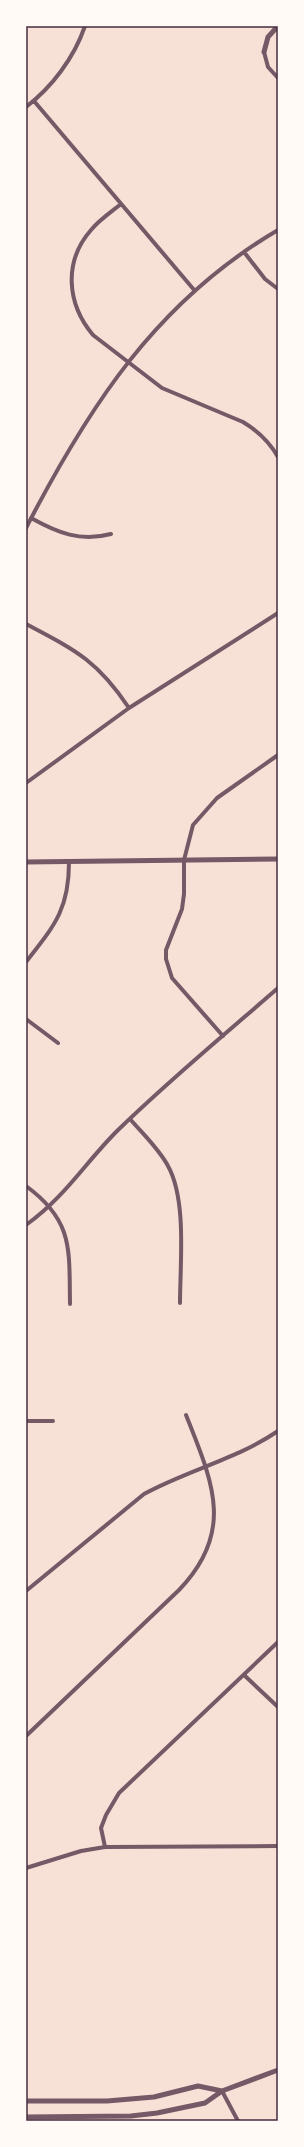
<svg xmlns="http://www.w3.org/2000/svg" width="304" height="2147" font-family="'IBM Plex Sans',sans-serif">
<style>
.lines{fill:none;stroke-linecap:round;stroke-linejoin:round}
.minor{stroke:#755966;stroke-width:4}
.tertiary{stroke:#755966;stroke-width:5}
.neatline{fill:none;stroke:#4a2c40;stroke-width:1.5}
</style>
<rect width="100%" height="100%" fill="#f7e1d7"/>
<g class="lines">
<path class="minor" d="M264,52L268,67L278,78
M34,101L195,291
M26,107C52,87 74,58 85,26
M121,204C111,212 99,220 91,230C63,262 67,304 93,335L162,388L243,422C258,431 269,441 278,457
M244,252L265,279L278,289
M31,518C58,533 80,542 111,534
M26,528C89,406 157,301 278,230
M26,624C75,650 97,660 129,708
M26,783L129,708L278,613
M26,962C54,926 69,910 69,862
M26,1019L58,1043
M223,1036L172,978L166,959V950L182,909L184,894V860L193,825L217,798L278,755
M130,1119C143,1134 159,1149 168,1166C187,1200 180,1264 180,1303
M26,1186C74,1221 69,1250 70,1304
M26,1225C65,1197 85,1163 117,1131C168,1081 224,1035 278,988
M26,1421H53
M26,1591L144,1494C188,1470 237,1459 278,1431
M244,1675L278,1707
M26,1736L179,1590C236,1531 212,1481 186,1415
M105,1847L101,1828L106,1815L119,1793L278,1642
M26,1868L81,1851L105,1847L278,1846
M222,2091L238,2121"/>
<path class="tertiary" d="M264,52L268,37L278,26
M26,862L278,859
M26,2101H107L154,2097L198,2086L222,2091
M26,2117L131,2116L157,2113L205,2103L222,2091L278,2070"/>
</g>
<rect width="304" height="2147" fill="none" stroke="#fffaf5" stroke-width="54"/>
<rect x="27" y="27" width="250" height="2093" class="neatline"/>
</svg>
